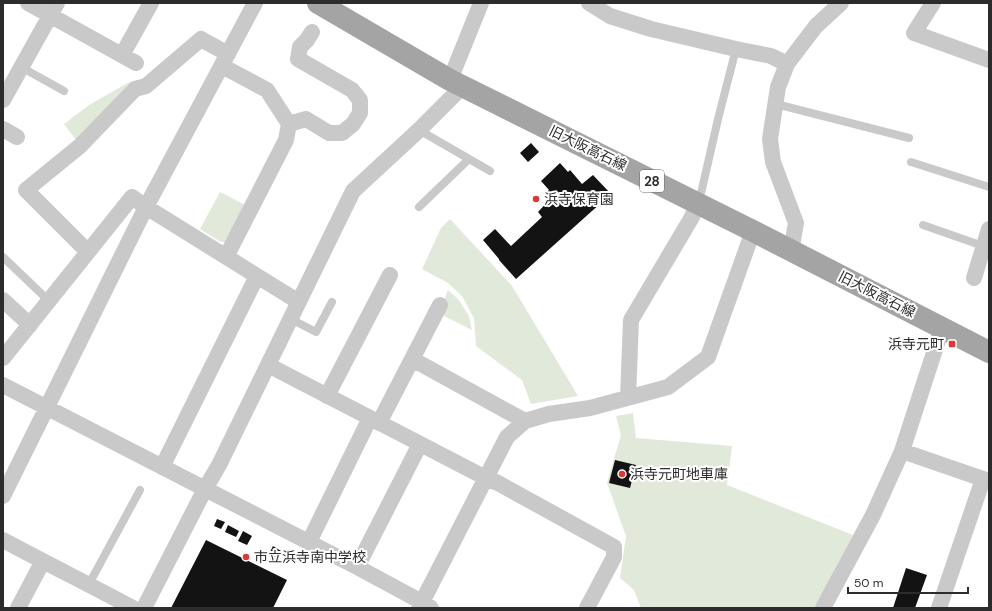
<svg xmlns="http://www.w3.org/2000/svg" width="992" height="611" font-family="'DM Sans','Noto Sans JP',sans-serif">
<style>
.green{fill:#e1e9da}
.building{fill:#131313}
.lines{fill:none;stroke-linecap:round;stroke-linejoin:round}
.service{stroke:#c9c9c9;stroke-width:8}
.minor{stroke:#c9c9c9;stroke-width:16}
.primary{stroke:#a4a4a4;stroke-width:22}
.poi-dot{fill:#d93a39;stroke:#fff;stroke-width:1.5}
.labels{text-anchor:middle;stroke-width:4;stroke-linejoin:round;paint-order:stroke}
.shield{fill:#fff;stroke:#6b6b6b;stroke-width:1}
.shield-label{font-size:13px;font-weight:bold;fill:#2c2c2c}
.street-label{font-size:14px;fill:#2c2c2c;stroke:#fff}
.poi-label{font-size:14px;fill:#2c2c2c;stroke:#fff;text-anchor:start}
</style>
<rect width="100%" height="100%" fill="#fff"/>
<path class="green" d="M131,81L76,140L64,124L89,105Z
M220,192L247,206L226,242H221L200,229Z
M450,219L512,286L578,396L531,404L522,380L476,346L474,318L462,296L448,283L422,269L441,228Z
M448,290L458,299L469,316L472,330L442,315L443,302Z
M633,413L636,438L732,446L727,485L853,535L815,608H641L634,590L620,578L626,536L607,483L621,435L616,416Z"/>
<path class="building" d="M531,143L539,152L528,162L520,153Z
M560,163L568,172L570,170L582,184L593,175L611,194L516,279L499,260V259L483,240L495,229L511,246L542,217L538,212L551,198L546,193L549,190L541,181Z
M615,460L636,465L630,488L609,483Z
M217,519L225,522L221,529L214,526Z
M228,525L239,531L236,537L225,532Z
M243,531L252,536L247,545L238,541Z
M206,540L287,580L273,608H171Z
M273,546L281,551L277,558L269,554Z
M906,568L927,575L915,608H893Z"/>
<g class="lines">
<path class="service" d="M21,67L64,91
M776,104L909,138
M419,130L490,171
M911,162L989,187
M698,203L702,189L718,119L736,49
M419,207L469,159
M923,225L983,246
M3,257L49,301
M291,319L316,332L332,302
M89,584L140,490"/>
<path class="minor" d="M28,3L136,63
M589,3L610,16L651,29L736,49L771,56L787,64
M933,3L914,33L989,60
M122,55L151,3
M222,66L267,90L289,124L286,140L226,257
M450,80L481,3
M3,100L57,3
M289,124L306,119L329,133H342L353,124L360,113V100L352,90L298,59L300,47L307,40L312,32
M3,129L17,137
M791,251L796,223L773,162L770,139L778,87L787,64L816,26L841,3
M88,252L26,190L80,146L135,89L146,86L201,39L228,54
M974,278L989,229
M3,300L30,325
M3,358L132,197L146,207L299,302
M412,359L525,421
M268,365L486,478L498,483L614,547V557L587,608
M3,385L357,567L422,602L431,608
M327,396L390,275
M628,398L631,320L692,217L697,203
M379,423L440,305
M902,451L989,481
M162,467L257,276
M3,496L146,207L255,3
M3,540C46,563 90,585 133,608
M309,542L370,418
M357,567L420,444
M18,608L43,561
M144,608L205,489L219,465L353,191L419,130L463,86
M419,608L507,437L525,421L549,414L590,408L668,387L708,357L753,231
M823,608L873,515L902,451L942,328
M939,608L983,479"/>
<path class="primary" d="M318,3L450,80L753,231L989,352"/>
</g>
<g class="poi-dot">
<circle cx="536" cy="199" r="4"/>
<rect x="948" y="340" width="8" height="8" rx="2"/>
<circle cx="622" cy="474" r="4"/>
<circle cx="246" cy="557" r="4"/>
</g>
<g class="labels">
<rect class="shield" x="640" y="170" width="24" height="22" rx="3"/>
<g class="shield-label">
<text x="652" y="186">28</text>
</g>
<g class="street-label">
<text transform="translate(588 148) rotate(26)" y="5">旧大阪高石線</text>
<text transform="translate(877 294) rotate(27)" y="5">旧大阪高石線</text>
</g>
<g class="poi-label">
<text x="544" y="204">浜寺保育園</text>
<text x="944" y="349" text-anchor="end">浜寺元町</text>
<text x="630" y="479">浜寺元町地車庫</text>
<text x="254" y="562">市立浜寺南中学校</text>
</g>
</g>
<rect width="992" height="611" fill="none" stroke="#2c2c2c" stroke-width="8"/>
<path d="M848 587v6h120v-6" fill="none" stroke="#2c2c2c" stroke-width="2"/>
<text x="854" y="587" font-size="12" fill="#2c2c2c" stroke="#ffffff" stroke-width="3" paint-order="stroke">50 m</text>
</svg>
